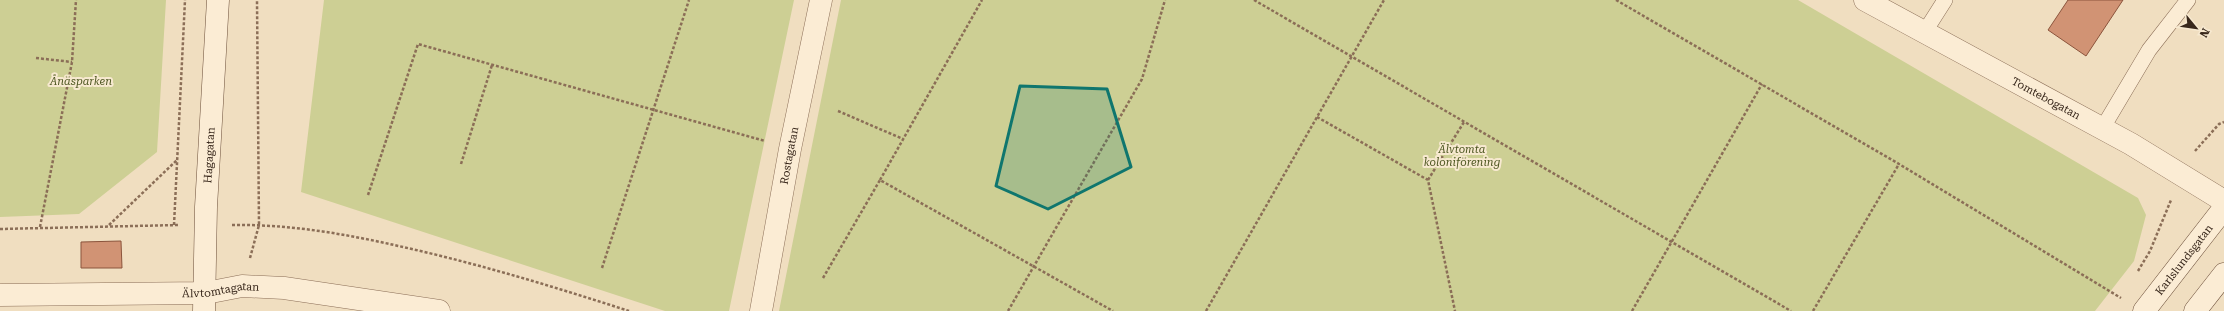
<svg xmlns="http://www.w3.org/2000/svg" width="2224" height="311" font-family="'Roboto Serif',serif">
<style>
.green{fill:#cdcf94}
.building{fill:#d19374;stroke:#8b543c}
.lines{fill:none;stroke-linecap:round;stroke-linejoin:round}
.lane-casing{stroke:#8b6e57;stroke-width:16}
.street-casing{stroke:#8b6e57;stroke-width:23}
.secondary-casing{stroke:#6c4f3a;stroke-width:23}
.path{stroke:#8b6e57;stroke-width:2.5;stroke-dasharray:3 2;stroke-linecap:butt}
.lane{stroke:#fbecd4;stroke-width:15}
.street{stroke:#fbecd4;stroke-width:22}
.secondary{stroke:#fbecd4;stroke-width:22}
.marked{fill:#0f766e;fill-opacity:0.2;stroke:#0f766e;stroke-width:3;stroke-linejoin:round}
.labels{text-anchor:middle;stroke-width:4;stroke-linejoin:round;paint-order:stroke}
.park-label{font-size:11px;font-style:italic;fill:#4e5722;stroke:#f7e9d0}
.street-label{font-size:11px;fill:#39281c;stroke:#f7e9d0}
</style>
<rect width="100%" height="100%" fill="#f0dec0"/>
<path class="green" d="M0,0H166L157,152L79,214L0,217Z
M324,0H794L729,311H665L301,192Z
M841,0H1798L2138,198L2146,215L2134,261L2095,311H779Z"/>
<path class="building" d="M2068,0H2123L2086,56L2048,30Z
M121,241L122,268H81V242Z"/>
<g class="lines">
<g class="lane-casing">
<path id="lane" d="M1924,33L1945,0
M2102,129L2149,50L2188,0"/>
</g>
<g class="street-casing">
<g id="street">
<path id="s1" d="M1865,0L2131,144L2224,201"/>
<path id="s2" d="M0,295L206,293L242,286L284,288L439,311"/>
<path id="s3" d="M761,311L790,149L821,0"/>
</g>
</g>
<g class="secondary-casing">
<g id="secondary">
<path id="s4" d="M204,311L206,207L218,0"/>
<path id="s5" d="M2144,311L2224,208"/>
<path d="M2195,311L2224,274"/>
</g>
</g>
<path class="path" d="M1254,0L1791,311
M1616,0L1899,164L2121,298
M36,58L72,62
M838,111L903,139
M1317,117L1428,180L1455,311
M2195,151L2219,124L2224,122
M461,164L492,65
M880,180L982,0
M1428,180L1464,122
M368,195L418,44L765,141
M109,225L177,160
M174,225L185,0
M232,225C301,224 366,238 433,254C499,270 564,290 629,311
M40,227L72,62L76,0
M0,229L179,225
M250,258L259,225L257,0
M602,268L689,0
M2138,271L2150,251L2171,200
M823,278L880,180L1113,311
M1008,311L1142,79L1165,0
M1206,311L1384,0
M1632,311L1762,84
M1813,311L1899,164"/>
<use href="#lane" class="lane"/>
<use href="#street" class="street"/>
<use href="#secondary" class="secondary"/>
</g>
<path class="marked" d="M1020,86L1107,89L1131,167L1048,209L996,186Z"/>
<g class="labels">
<g class="park-label">
<text x="81" y="85">Ånäsparken</text>
<text x="1462" y="153">Älvtomta<tspan x="1462" dy="13">koloniförening</tspan></text>
</g>
<g class="street-label">
<text dy="4" stroke="none"><textPath href="#s1" startOffset="206">Tomtebogatan</textPath></text>
<text dy="4" stroke="none"><textPath href="#s4" startOffset="156">Hagagatan</textPath></text>
<text dy="4" stroke="none"><textPath href="#s3" startOffset="158">Rostagatan</textPath></text>
<text dy="4" stroke="none"><textPath href="#s5" startOffset="65">Karlslundsgatan</textPath></text>
<text dy="4" stroke="none"><textPath href="#s2" startOffset="221">Älvtomtagatan</textPath></text>
</g>
</g>
<g transform="translate(2196 28) rotate(119)" stroke="#f7e9d0" stroke-width="3" paint-order="stroke">
<path d="M0-3L7 15L0 10L-7 15Z" fill="#39281c"/>
<text y="-6" font-size="11" font-weight="bold" text-anchor="middle" fill="#39281c">N</text>
</g>
</svg>
